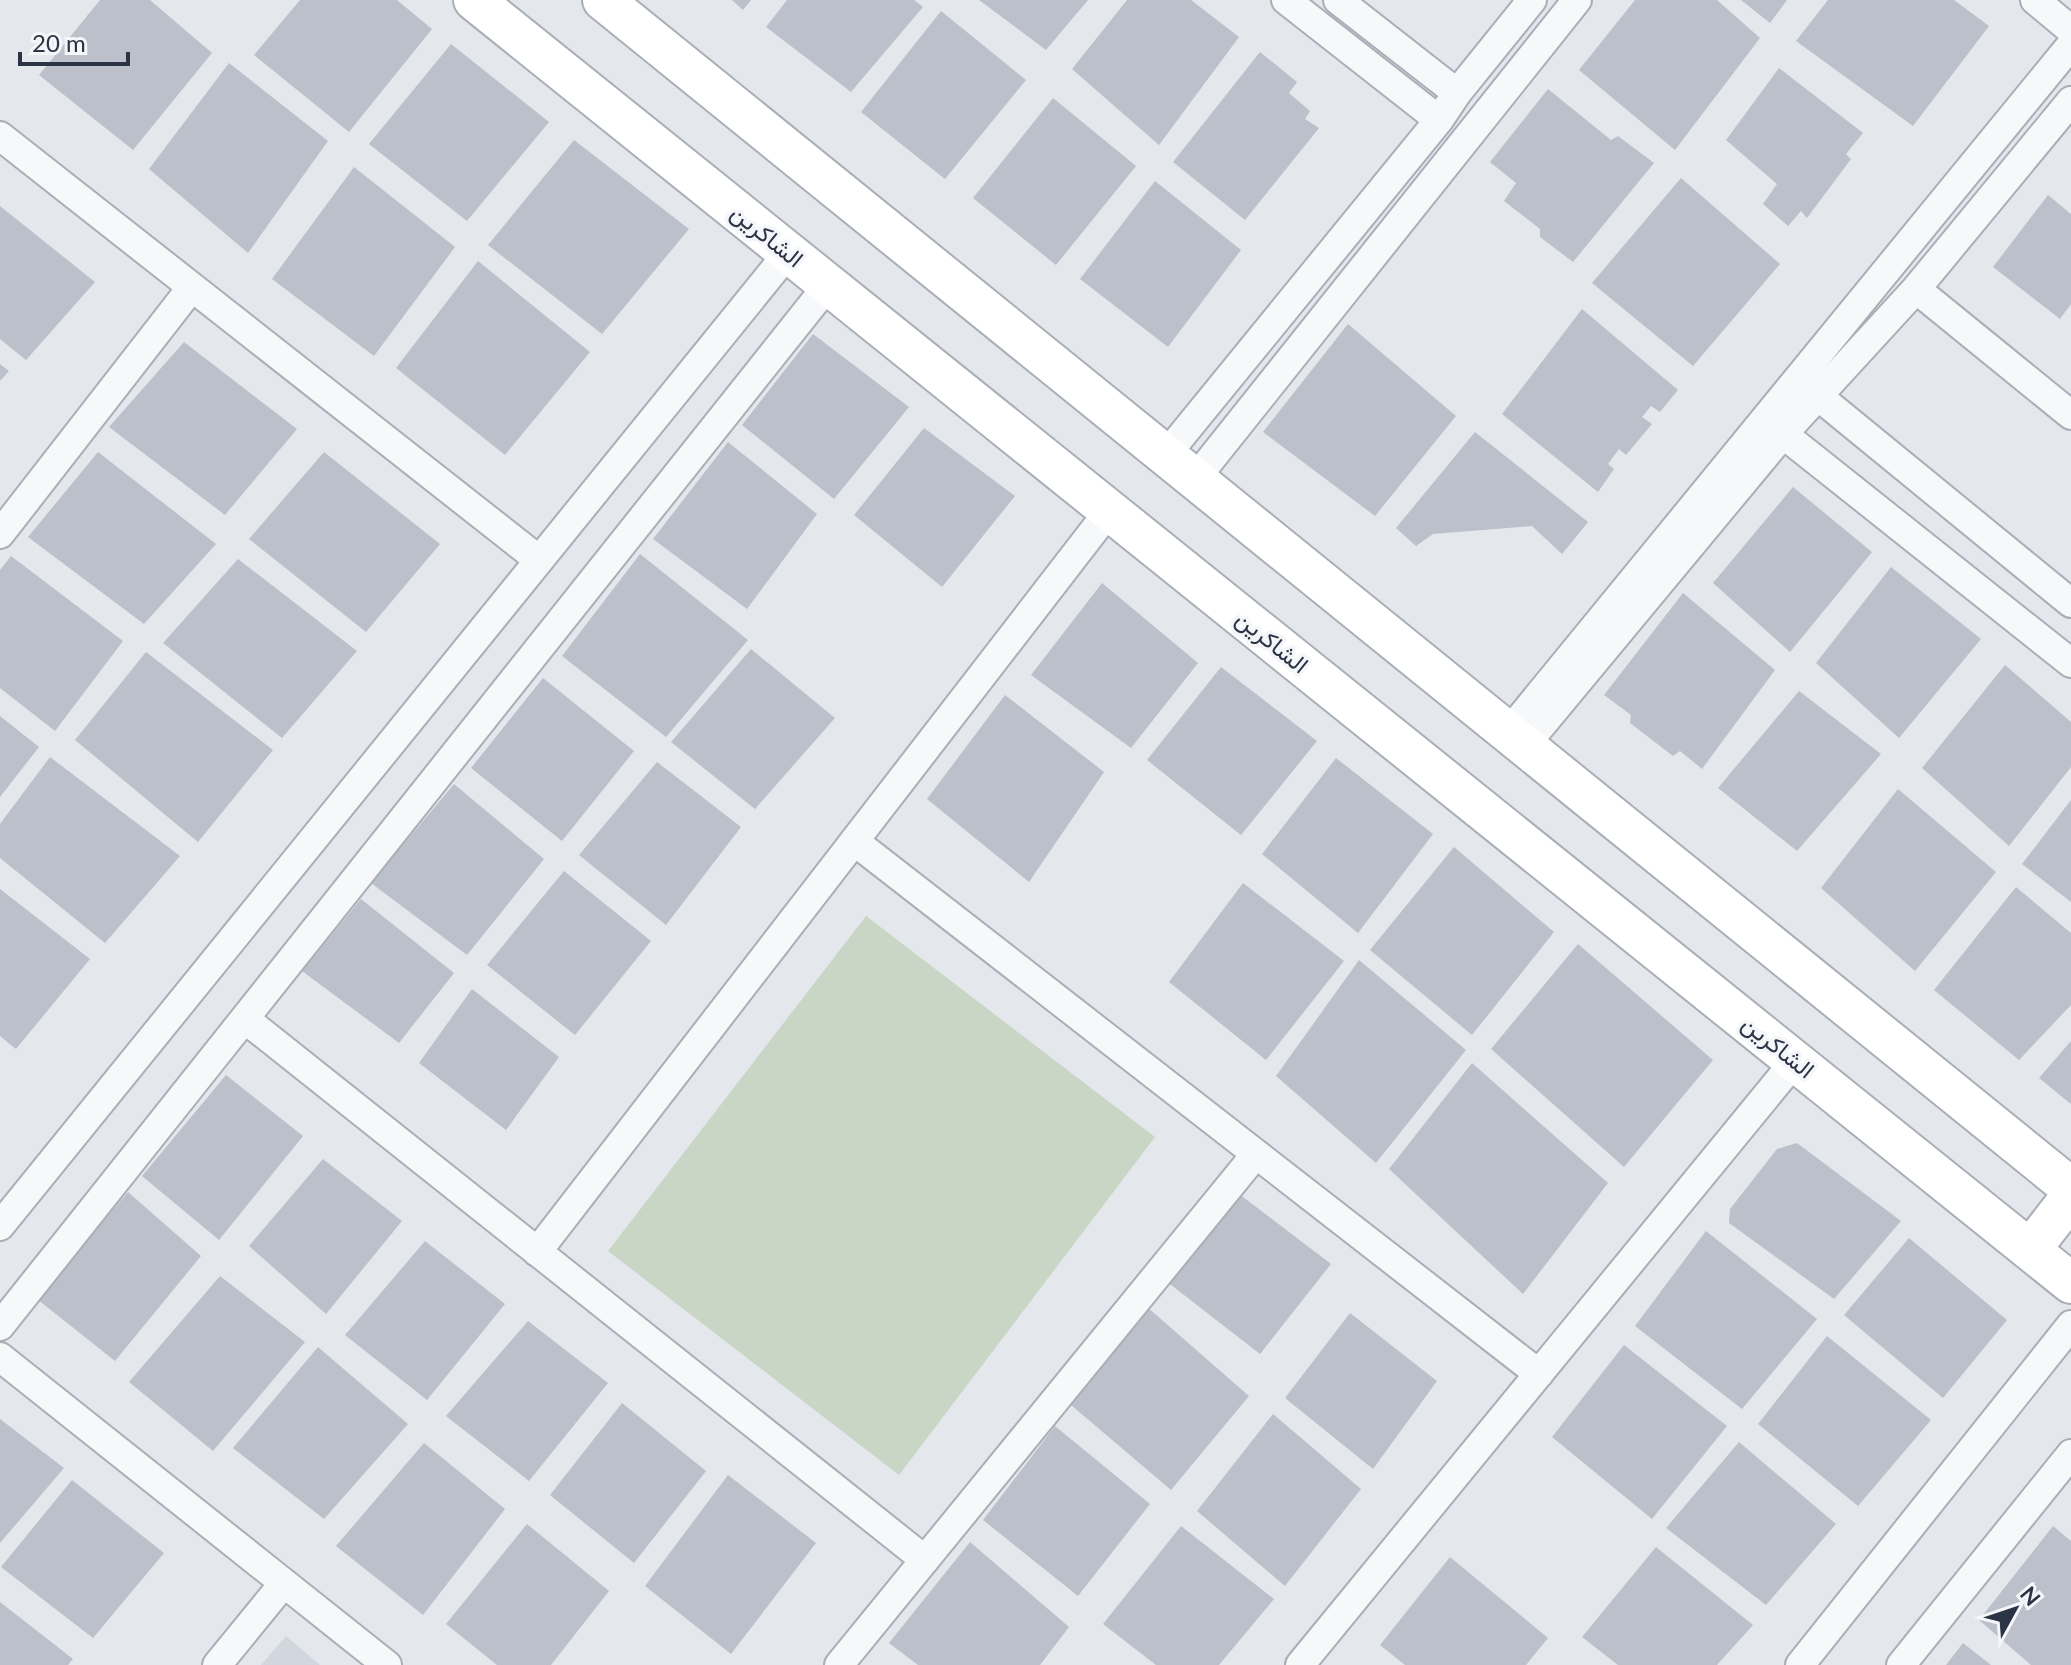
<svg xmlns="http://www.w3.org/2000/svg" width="2071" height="1665" font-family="Lato,Vazirmatn,sans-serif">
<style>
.built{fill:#d2d6de}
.green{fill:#c9d6c5}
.building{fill:#bbc0ca}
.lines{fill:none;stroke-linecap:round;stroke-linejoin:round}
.street-casing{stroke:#a9aeb7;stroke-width:32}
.secondary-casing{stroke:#a9aeb7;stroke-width:44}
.street{stroke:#f7f8fa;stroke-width:28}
.secondary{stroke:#fff;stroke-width:40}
.labels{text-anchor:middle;stroke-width:7;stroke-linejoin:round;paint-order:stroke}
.street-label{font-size:24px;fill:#2b3445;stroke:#f4f6f9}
</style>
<rect width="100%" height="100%" fill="#e4e7ec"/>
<path class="built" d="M286,1636L320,1665H261Z"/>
<path class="green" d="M866,916L1155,1137L899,1475L608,1251Z"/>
<path class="building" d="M100,0H150L212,53L133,150L39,75Z
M300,0H397L432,29L349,132L254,55Z
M732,0H751L743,10Z
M787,0H914L923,7L851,92L766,27Z
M979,0H1088L1046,50Z
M1127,0H1191L1239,37L1159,145L1072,69Z
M1635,0H1717L1760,38L1675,150L1579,70Z
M1741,0H1787L1770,23Z
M1828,0H1954L1989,26L1913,126L1796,41Z
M941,11L1026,80L945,179L861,112Z
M451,44L549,122L467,221L369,144Z
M1260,52L1297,82L1289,93L1310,111L1305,119L1319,128L1245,220L1173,162Z
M229,63L328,141L248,253L149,169Z
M1779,68L1863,133L1846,154L1851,159L1807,218L1801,211L1788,226L1763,204L1777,184L1726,140Z
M1548,89L1611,140L1618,136L1654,163L1573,262L1540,237V229L1504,201L1516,183L1490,162Z
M1053,98L1136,166L1056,265L973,198Z
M574,140L689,229L602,334L488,245Z
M354,167L455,247L374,356L272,279Z
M1681,178L1780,264L1693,366L1592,283Z
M1155,181L1241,250L1168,347L1080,279Z
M2048,195L2071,214V304L2060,319L1993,267Z
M0,206L95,282L26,360L0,339Z
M478,261L590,352L505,455L396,368Z
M1582,309L1678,390L1660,412L1651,406L1642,417L1652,424L1626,455L1619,449L1608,464L1614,469L1598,492L1502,414Z
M1348,324L1456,416L1375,516L1263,432Z
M813,334L909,407L834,499L742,425Z
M184,342L297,429L225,515L109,427Z
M0,364L9,371L0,381Z
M924,428L1015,496L942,587L854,515Z
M1475,432L1588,522L1562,554L1532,526L1433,534L1416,546L1396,528Z
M728,442L817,514L747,609L653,539Z
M98,452L216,544L144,624L28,537Z
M324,452L440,544L366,632L249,539Z
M1793,487L1872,552L1790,652L1713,583Z
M640,554L748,640L666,737L562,656Z
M11,556L123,641L55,731L0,688V570Z
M238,559L357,651L282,738L163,643Z
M1891,567L1981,639L1899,738L1816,663Z
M1102,583L1198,663L1131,748L1031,675Z
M1683,593L1775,670L1702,769L1680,751L1673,756L1630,723L1631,715L1604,695Z
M751,649L835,718L755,809L671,742Z
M146,652L273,750L198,842L75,740Z
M2005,665L2071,722V767L2009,846L1922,768Z
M1221,667L1317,741L1241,835L1147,760Z
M543,678L634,751L562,841L471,768Z
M1799,691L1881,754L1797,851L1718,788Z
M1005,695L1104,772L1029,882L927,799Z
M0,716L39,747L0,797Z
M50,757L180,856L105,943L0,858V824Z
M1336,758L1433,834L1358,933L1262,854Z
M657,762L741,827L666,925L579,855Z
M454,784L544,859L467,955L371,883Z
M1898,789L1996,872L1915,971L1821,888Z
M2071,800V902L2022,864Z
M1454,847L1554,932L1472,1035L1370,950Z
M564,871L651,941L575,1035L487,965Z
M1243,883L1344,961L1266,1060L1169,982Z
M2016,887L2071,933V1005L2019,1060L1934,990Z
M0,889L90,959L16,1049L0,1036Z
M361,899L454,973L399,1043L302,971Z
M1578,944L1713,1060L1624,1167L1491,1049Z
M1359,960L1466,1050L1376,1163L1276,1076Z
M472,989L559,1057L506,1130L419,1063Z
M2071,1041V1104L2039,1078Z
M1472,1063L1608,1183L1523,1294L1389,1169Z
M226,1075L303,1136L219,1240L142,1176Z
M1797,1143L1901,1221L1834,1299L1729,1223L1730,1209L1777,1149Z
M323,1159L402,1221L326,1314L249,1246Z
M128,1192L201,1256L115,1361L37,1299Z
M1239,1194L1331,1264L1260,1354L1166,1281Z
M1706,1231L1817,1319L1742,1409L1635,1326Z
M1909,1238L2007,1320L1943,1398L1844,1315Z
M425,1241L505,1304L427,1400L345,1335Z
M220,1276L305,1342L213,1451L129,1382Z
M1147,1307L1249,1396L1171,1490L1071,1405Z
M1350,1313L1437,1381L1373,1469L1285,1398Z
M528,1321L608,1383L529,1481L446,1416Z
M1827,1336L1931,1420L1858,1506L1758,1424Z
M1624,1345L1727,1426L1652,1519L1552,1437Z
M318,1347L408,1424L324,1519L233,1448Z
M622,1403L706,1471L634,1563L550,1495Z
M1273,1414L1361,1489L1285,1586L1197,1511Z
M0,1419L64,1468L0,1543Z
M1055,1426L1150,1504L1078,1596L983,1520Z
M1739,1442L1836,1524L1766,1605L1666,1528Z
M424,1443L505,1509L423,1615L336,1546Z
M728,1475L816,1543L731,1654L645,1586Z
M72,1480L164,1553L93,1638L1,1567Z
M527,1524L609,1591L551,1665H497L446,1624Z
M1181,1526L1274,1599L1219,1665H1156L1103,1624Z
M2053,1526L2071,1541V1665H2031L1979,1620Z
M970,1542L1069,1627L1040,1665H918L889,1643Z
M1656,1547L1753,1625L1717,1665H1618L1582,1637Z
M1450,1557L1548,1638L1526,1665H1405L1380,1645Z
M0,1602L73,1659L68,1665H0Z
M1963,1643L1991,1665H1946Z"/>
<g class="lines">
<g class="street-casing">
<path id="street" d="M1286,0L1439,120
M1338,0L1457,93
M2035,0L2071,30
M0,136L539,560
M1916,289L2071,415
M1818,396L2071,603
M1783,434L2071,663
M1165,456L1439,120L1457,93L1532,0
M1195,479L1577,0
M0,534L192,287
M1508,733L2071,45
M1525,745L1783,434L1916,289L2071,101
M854,841L1539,1374
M245,1019L925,1560
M0,1226L788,253
M537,1252L1109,511
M0,1326L828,285
M0,1357L387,1665
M217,1665L284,1583
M839,1665L1256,1154
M1300,1665L1795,1061
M1800,1665L2071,1325
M1901,1665L2071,1454"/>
</g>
<g class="secondary-casing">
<path id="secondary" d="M474,0L2071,1283
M603,0L2071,1188
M2030,1250L2071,1197"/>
</g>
<use href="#street" class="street"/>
<use href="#secondary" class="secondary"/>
</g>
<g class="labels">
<g class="street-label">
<text transform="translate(767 236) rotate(39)" y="8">الشاكرين</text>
<text transform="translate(1272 642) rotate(39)" y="8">الشاكرين</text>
<text transform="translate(1778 1047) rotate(39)" y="8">الشاكرين</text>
</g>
</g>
<g transform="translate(2015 1609) rotate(50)" stroke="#f4f6f9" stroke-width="6" paint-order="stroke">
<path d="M0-6L14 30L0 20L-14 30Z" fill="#2b3445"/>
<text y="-12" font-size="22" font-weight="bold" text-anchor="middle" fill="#2b3445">N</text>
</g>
<path d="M20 52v12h108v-12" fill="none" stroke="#2b3445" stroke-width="4"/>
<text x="32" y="52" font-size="24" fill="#2b3445" stroke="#f4f6f9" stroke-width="6" paint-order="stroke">20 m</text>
</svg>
